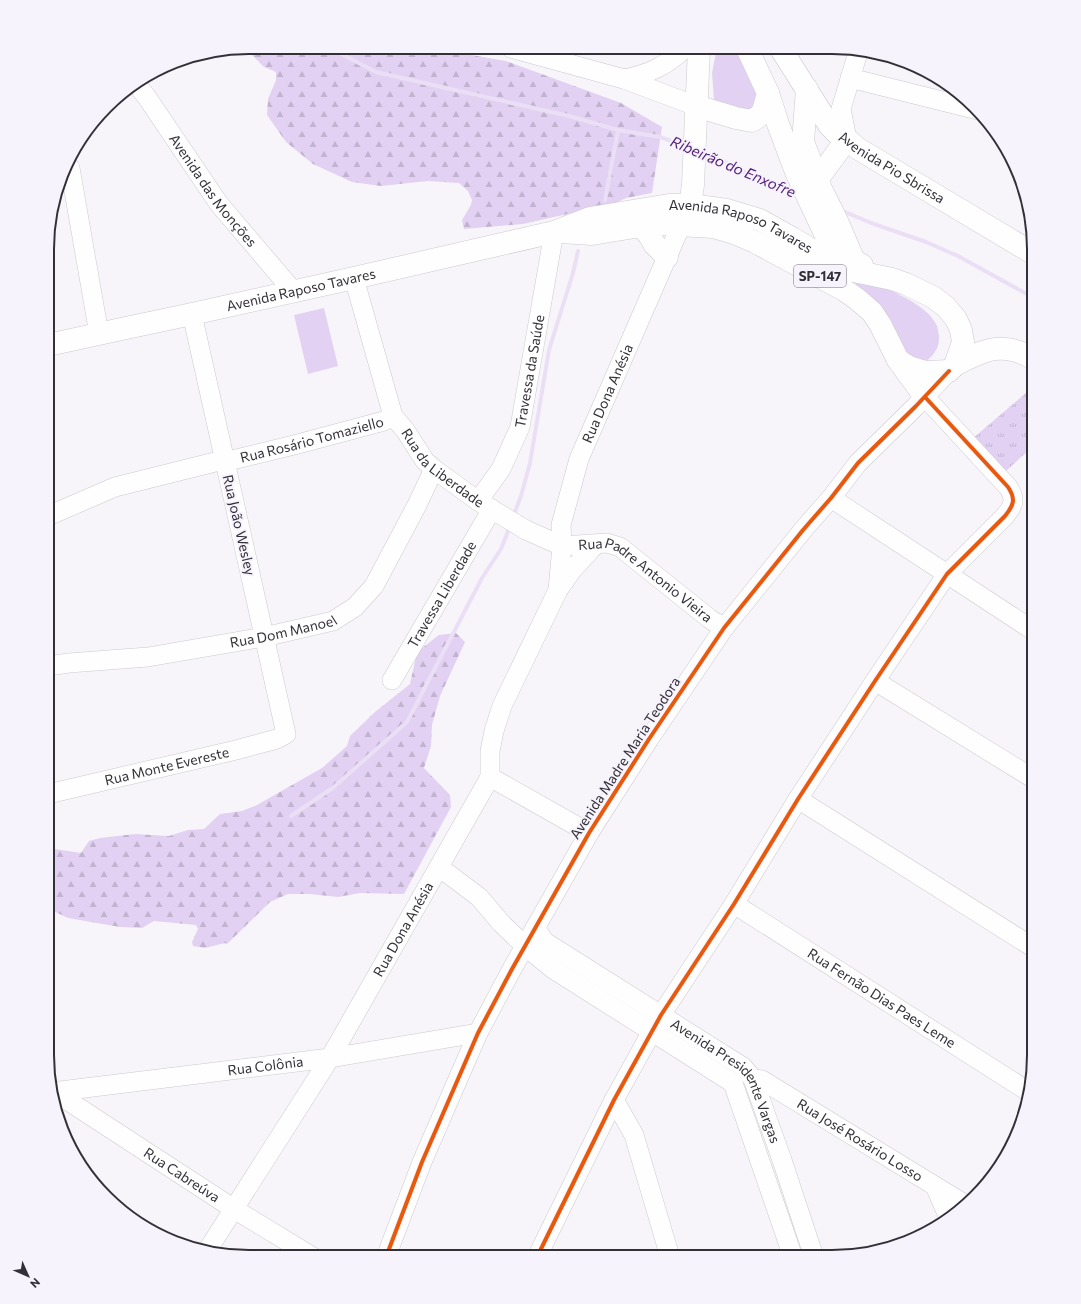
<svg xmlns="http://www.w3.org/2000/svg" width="1081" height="1304" font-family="Commissioner,sans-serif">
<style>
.green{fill:#e2d1f2}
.forest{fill:url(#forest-firs)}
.park{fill:url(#park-tufts)}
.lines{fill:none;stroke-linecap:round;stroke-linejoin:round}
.stream{stroke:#ebdff6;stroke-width:4}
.minor-casing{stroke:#ccc9cf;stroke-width:20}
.major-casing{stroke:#ccc9cf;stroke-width:23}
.minor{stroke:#fefefe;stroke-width:19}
.major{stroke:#fefefe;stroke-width:22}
.cycleway-casing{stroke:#f7f3fc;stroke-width:6}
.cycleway{stroke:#e8590c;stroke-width:4}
.labels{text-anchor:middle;stroke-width:4;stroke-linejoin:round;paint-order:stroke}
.shield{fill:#f7f3fc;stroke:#6e6a73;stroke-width:1}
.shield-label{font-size:13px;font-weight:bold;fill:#343038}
.street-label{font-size:14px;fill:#343038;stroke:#f7f3fc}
.water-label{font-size:15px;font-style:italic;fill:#552379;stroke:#f7f3fc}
.rim{fill:none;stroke:#343038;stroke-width:2}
</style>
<defs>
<pattern id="forest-firs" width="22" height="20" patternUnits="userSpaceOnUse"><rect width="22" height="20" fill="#e2d1f2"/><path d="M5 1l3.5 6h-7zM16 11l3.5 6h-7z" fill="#c2b4d0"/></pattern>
<pattern id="park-tufts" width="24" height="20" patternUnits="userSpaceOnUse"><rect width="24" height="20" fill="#e2d1f2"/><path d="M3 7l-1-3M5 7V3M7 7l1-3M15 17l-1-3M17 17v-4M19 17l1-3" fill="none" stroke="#c2b4d0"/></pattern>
</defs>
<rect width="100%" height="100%" fill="#f7f5fa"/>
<path class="green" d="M717,48H743L761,93L755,107L747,112L714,100L712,73Z
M860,277C882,287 928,303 937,326C938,329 938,333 939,335C939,340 939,346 936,350C930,361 922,364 911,362L853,289Z
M324,308L338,366L308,374L294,315Z"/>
<path class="forest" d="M249,47L431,48L506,61L621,103L662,127L652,193L626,198L595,213H572L523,224L464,229L462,220L471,205L472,200L468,191L459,183L428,181L381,186L352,182L313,164L286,142L267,115L268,99L276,80V72L264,67L252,55L240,48Z
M456,633L465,642L440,696L432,725L431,746L424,768L450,795L451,807L404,894L360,893L338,897L310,894H288L270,902L227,944L225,943L205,948L193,946L192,942L198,929L196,925L154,921L142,928L120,927L68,918L47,908L48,848L81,853L89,841L100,838L135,834L169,836L188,830L204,829L220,814L242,811L257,805L322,768L347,746L350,736L375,712L410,684L417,652L439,635Z"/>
<path class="park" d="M1033,387L1034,445L1005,472L972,439Z"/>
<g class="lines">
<path class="stream" d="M328,47L376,72L569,116L618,130L660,137L688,147
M702,152L719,159L766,183L798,194
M605,200L618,130
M840,210L874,224L926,242L958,256L1034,298
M513,517L521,496L530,463L549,350L573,273L578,251
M291,816L334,787L407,722L482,578L501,549L510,526"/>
<g class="minor-casing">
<g id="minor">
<path d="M511,48L624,79L696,106"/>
<path d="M850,78L978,110"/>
<path d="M624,79C649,74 666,66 685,48"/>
<path id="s1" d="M137,85L146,96L219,204L294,292"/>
<path d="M847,139L841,109L859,49"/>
<path d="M68,166L70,168L99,334"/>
<path id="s2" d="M354,278L393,416L405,430L425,461L434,469L478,501L526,530L562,546L607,543L620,547L710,619L724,628"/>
<path d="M831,498L1034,631"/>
<path id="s3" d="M478,501L501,469L520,427L554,232"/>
<path id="s4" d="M48,516L115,487L219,461L224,462L294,445L384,421L393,416"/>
<path id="s5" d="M558,590L562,546L561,525L579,459L681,225"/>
<path id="s6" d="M48,666L69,663L148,657L264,637L333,621L355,607L374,586L417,505L434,469"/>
<path id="s7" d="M392,680L492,509"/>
<path d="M875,681L1034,779"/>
<path d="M490,777L589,833"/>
<path id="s8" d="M48,794L236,750L277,739L286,734L192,314"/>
<path d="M798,799L1034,948"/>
<path d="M439,867L479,897L502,924L525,946L553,969L733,1083L793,1257"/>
<path id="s9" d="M734,904L1029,1092"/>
<path id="s10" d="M535,928L545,942L743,1067L753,1079L782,1160L814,1257"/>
<path id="s11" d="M753,1079L762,1080L966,1205"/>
<path id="s12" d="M52,1092L330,1058L478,1033"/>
<path id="s13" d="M52,1093L53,1091L234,1209L313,1257"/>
<path d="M614,1100L634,1135L670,1257"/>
<path d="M935,1186L949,1218"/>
<path id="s14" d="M207,1251L330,1058L490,777V751L494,731L502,706L558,590L573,569L595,545"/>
<path d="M386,1257L422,1162L478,1033L512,969L589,833L649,739L724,628L803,530L831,498L858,463L915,407L949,371"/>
<path d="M537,1257L614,1100L661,1015L734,904L798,799L875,681L947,574L1005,516C1014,505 1016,499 1008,487L925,397"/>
</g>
</g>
<g class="major-casing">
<g id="major">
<path d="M747,48L768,93L778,124L796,172L828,240L854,261L862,265"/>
<path id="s15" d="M781,49L829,125L839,135L847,139L857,148L1034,254"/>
<path d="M807,89L803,142L821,189L837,221L853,258"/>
<path d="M696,106L736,118L752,121L759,116L763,111L768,93"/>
<path d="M817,180L847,139"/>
<path d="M684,218L690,205L693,185L699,48"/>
<path d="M641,226L649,235L655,245L667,257"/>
<path d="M561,232L592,234L641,226L662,224L713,227L734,233L755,242L844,290L857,299L872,312L880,324L898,360L925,397"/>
<path id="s16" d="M48,345L126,328L192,314L354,278L554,232L590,218L669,205H690L727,210L760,220L792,238L835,264L849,270L892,279L906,284L933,297L946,307L956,319L961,330L963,342L955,365L949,371L925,372L909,367L898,360"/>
<path d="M955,365C984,350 1003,340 1034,359"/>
</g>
</g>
<use href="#minor" class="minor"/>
<use href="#major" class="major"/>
<g class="cycleway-casing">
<path id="cycleway" d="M386,1257L422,1162L478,1033L512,969L589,833L649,739L724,628L803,530L831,498L858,463L915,407L949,371
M537,1257L614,1100L661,1015L734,904L798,799L875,681L947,574L1005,516C1014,505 1016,499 1008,487L925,397"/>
</g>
<use href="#cycleway" class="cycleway"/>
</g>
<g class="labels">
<rect class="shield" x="794" y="265" width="52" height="22" rx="3"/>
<g class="shield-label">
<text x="820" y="281">SP-147</text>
</g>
<g class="street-label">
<text dy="5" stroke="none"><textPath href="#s15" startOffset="166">Avenida Pio Sbrissa</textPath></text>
<text dy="5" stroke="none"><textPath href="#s1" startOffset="130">Avenida das Monções</textPath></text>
<text dy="5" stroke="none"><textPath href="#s16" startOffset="713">Avenida Raposo Tavares</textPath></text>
<text dy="5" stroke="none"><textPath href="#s16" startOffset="259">Avenida Raposo Tavares</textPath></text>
<text dy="5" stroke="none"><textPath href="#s3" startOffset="142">Travessa da Saúde</textPath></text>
<text dy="5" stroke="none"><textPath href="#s5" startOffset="205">Rua Dona Anésia</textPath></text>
<text dy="5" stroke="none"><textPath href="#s4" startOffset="276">Rua Rosário Tomaziello</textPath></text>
<text dy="5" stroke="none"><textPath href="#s2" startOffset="216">Rua da Liberdade</textPath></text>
<text transform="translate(239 525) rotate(77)" y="5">Rua João Wesley</text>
<text dy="5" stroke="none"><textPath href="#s2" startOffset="456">Rua Padre Antonio Vieira</textPath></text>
<text dy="5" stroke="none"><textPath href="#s7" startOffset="99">Travessa Liberdade</textPath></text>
<text dy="5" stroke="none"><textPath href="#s6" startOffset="238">Rua Dom Manoel</textPath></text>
<text transform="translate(625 758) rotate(-57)" y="5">Avenida Madre Maria Teodora</text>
<text dy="5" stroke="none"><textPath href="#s8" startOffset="122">Rua Monte Evereste</textPath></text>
<text dy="5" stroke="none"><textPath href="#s14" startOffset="377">Rua Dona Anésia</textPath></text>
<text dy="5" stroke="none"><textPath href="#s9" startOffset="175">Rua Fernão Dias Paes Leme</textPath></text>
<text dy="5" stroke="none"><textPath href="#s12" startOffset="215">Rua Colônia</textPath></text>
<text dy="5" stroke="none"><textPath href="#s10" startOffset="251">Avenida Presidente Vargas</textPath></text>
<text dy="5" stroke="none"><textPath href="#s11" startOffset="124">Rua José Rosário Losso</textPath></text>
<text dy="5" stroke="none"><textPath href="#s13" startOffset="156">Rua Cabreúva</textPath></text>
</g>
<g class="water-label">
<text transform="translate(733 167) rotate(23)" y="5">Ribeirão do Enxofre</text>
</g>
</g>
<path d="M0 0H1081V1304H0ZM249 54H832A195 195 0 0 1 1027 249V1055A195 195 0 0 1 832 1250H249A195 195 0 0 1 54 1055V249A195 195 0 0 1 249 54Z" fill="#f7f3fc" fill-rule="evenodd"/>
<path class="rim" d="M249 54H832A195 195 0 0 1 1027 249V1055A195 195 0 0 1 832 1250H249A195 195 0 0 1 54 1055V249A195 195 0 0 1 249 54Z"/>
<g transform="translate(28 1276) rotate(135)" stroke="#f7f3fc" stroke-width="3" paint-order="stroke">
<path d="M0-3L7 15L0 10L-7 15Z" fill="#343038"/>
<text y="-6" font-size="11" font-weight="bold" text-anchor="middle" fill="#343038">N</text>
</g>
</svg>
